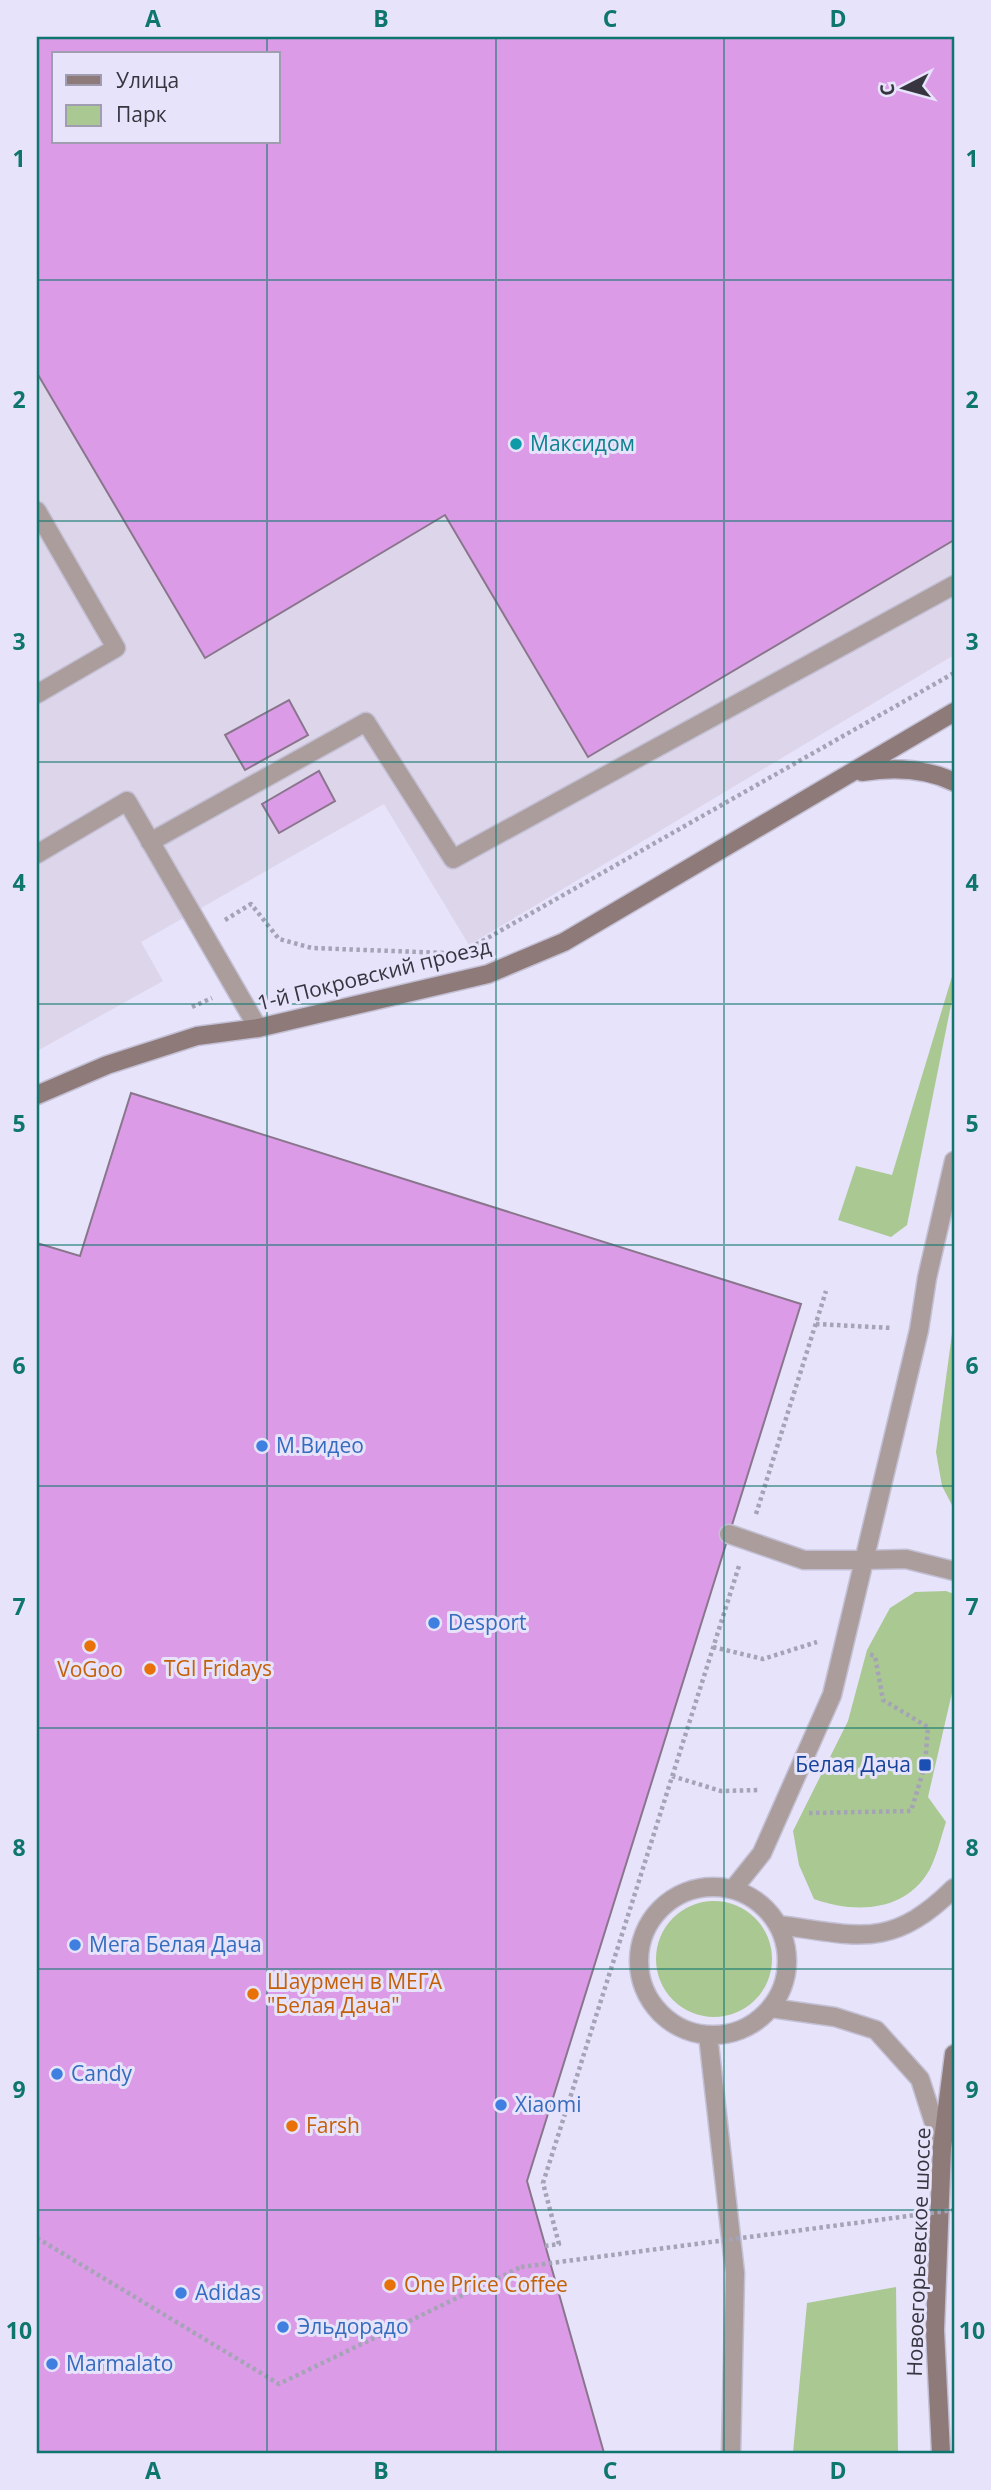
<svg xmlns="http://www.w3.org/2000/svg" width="991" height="2490" font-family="'Open Sans',sans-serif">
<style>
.industrial{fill:#ddd5ea;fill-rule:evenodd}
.green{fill:#aac892}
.building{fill:#dc9be7;stroke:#89768c;stroke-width:2;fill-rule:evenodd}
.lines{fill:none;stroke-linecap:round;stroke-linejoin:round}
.lane-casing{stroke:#c3c0d5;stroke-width:21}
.street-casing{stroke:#c3c0d5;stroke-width:21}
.secondary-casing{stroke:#c3c0d5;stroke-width:21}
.path{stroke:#a5a3b6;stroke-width:4.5;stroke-dasharray:3.5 3.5;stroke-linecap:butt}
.lane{stroke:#ac9d9d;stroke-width:18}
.street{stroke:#ac9d9d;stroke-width:18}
.secondary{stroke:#8f7a7a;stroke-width:18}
.path-bridge{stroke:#a5a3b6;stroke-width:4.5;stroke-dasharray:3.5 3.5;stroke-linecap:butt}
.grid{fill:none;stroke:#0f766e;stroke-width:2;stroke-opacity:0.55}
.culture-dot{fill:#0f9aa8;stroke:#e6e3fa;stroke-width:2.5}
.shop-dot{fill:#3f7fe0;stroke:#e6e3fa;stroke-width:2.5}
.food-dot{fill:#e8710a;stroke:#e6e3fa;stroke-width:2.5}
.transit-dot{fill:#1a4fb4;stroke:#e6e3fa;stroke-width:2.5}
.labels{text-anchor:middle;stroke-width:6;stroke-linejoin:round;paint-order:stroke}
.culture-label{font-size:21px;fill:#0d838f;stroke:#e6e3fa;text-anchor:start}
.street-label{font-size:21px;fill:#363540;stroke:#e6e3fa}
.shop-label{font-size:21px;fill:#366cbe;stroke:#e6e3fa;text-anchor:start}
.food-label{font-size:21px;fill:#c56008;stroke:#e6e3fa;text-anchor:start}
.transit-label{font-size:21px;fill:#164399;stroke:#e6e3fa;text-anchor:end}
.neatline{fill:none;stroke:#0f766e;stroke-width:2.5}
.grid-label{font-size:23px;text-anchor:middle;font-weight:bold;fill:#0f766e}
</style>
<rect width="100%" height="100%" fill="#e6e3fa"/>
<path class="industrial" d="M37,37H954V655L469,945L384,804L141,942L163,981L37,1051ZM54,54H278V142H54Z"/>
<path class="green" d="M954,970V990L907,1225L891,1237L838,1220L856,1166L892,1175Z
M954,1319V1509L942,1486L936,1452Z
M946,1591L954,1594V1684L928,1797L946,1822C941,1837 937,1855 930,1869C906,1912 856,1914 814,1899L799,1865L793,1831L848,1721L867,1650L890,1608L915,1592Z
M656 1959a58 58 0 1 1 116 0a58 58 0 1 1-116 0Z
M896,2287L898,2453H793L807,2303Z"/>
<path class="building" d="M37,37H954V540L588,757L445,515L205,658L37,373ZM54,54H278V142H54Z
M289,700L308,735L245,770L225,735Z
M319,771L335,801L279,833L262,804Z
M131,1093L801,1304L527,2181L604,2453H37V1243L80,1256Z"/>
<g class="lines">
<g class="lane-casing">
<path id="lane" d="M37,511L116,648L37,694
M150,842L366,722L453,859L954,585
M37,854L127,801L258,1028
M729,1534L804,1560H865"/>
</g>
<g class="street-casing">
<path id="street" d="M865,1560L906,1559L954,1571
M639 1961a74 74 0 1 1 148 0a74 74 0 1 1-148 0Z
M734,1888L762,1853L832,1695L919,1330L927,1278L954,1161
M779,1925C859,1936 891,1950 954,1888
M771,2008L835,2017L876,2030L920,2079L942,2148
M708,2035L735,2273L731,2453"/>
</g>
<g class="secondary-casing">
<path id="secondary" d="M862,772C894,767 925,768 954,782
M37,1095L107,1065L197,1036L258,1028L488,974L564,942L954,712
M941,2453L935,2330L942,2148L954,2054"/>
</g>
<path class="path" d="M225,920L251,904L279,939L312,948L446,953
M470,948L954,673
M192,1007L212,998
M816,1324L892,1328
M756,1514L826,1291
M713,1647L763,1659L817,1642
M672,1776L721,1791L760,1790
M809,1813L911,1811L925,1765L928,1727L883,1700L875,1656L869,1654
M37,2238L279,2384L521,2267
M545,2246L559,2244L543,2183L739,1566"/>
<use href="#lane" class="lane"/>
<use href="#street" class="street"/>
<use href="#secondary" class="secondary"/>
<path class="path-bridge" d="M521,2267L954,2210"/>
</g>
<path class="grid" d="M267,37V54M496,37V2453M724,37V2453M267,142V2453M37,280H954M37,521H954M37,762H954M37,1004H954M37,1245H954M37,1486H954M37,1728H954M37,1969H954M37,2210H954"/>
<circle class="culture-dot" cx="516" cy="444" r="7"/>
<g class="shop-dot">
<circle cx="262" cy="1446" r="7"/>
<circle cx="434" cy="1623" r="7"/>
<circle cx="75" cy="1945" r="7"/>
<circle cx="57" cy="2074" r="7"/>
<circle cx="501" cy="2105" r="7"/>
<circle cx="181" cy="2293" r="7"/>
<circle cx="283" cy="2327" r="7"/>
<circle cx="52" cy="2364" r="7"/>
</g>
<g class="food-dot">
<circle cx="90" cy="1646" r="7"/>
<circle cx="150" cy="1669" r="7"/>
<circle cx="253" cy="1994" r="7"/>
<circle cx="292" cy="2126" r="7"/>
<circle cx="390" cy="2285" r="7"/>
</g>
<rect class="transit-dot" x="918" y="1758" width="14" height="14" rx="3.5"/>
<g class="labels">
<g class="culture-label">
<text x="530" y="451">Максидом</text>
</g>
<g class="street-label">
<text transform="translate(374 975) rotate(-14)" y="7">1-й Покровский проезд</text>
<text transform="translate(919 2252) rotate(-88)" y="7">Новоегорьевское шоссе</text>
</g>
<g class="shop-label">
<text x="276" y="1453">М.Видео</text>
<text x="448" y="1630">Desport</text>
<text x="89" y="1952">Мега Белая Дача</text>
<text x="71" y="2081">Candy</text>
<text x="515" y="2112">Xiaomi</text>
<text x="195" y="2300">Adidas</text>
<text x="297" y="2334">Эльдорадо</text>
<text x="66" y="2371">Marmalato</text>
</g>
<g class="food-label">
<text x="164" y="1676">TGI Fridays</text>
<text x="90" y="1677" text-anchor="middle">VoGoo</text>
<text x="267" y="1989">Шаурмен в МЕГА<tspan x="267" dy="24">"Белая Дача"</tspan></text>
<text x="306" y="2133">Farsh</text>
<text x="404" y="2292">One Price Coffee</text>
</g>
<g class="transit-label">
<text x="911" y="1772">Белая Дача</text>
</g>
</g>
<rect width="991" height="2490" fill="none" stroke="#e6e3fa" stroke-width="77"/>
<rect x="52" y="52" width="228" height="91" fill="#e6e3fa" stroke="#a09db0" stroke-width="2"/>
<rect x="66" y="75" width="35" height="10" fill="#8f7a7a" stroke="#a09db0" stroke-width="2"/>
<text x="116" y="88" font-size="21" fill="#363540">Улица</text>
<rect x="66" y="105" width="35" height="21" fill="#aac892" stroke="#a09db0" stroke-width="2"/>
<text x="116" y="122" font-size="21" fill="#363540">Парк</text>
<g transform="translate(904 88) rotate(264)" stroke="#e6e3fa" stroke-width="5" paint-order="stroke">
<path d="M0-5L12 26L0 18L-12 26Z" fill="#363540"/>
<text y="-10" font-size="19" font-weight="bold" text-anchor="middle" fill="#363540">С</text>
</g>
<rect x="38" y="38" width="915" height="2414" class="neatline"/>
<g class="grid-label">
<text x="153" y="27">A</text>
<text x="381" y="27">B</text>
<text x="610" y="27">C</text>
<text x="838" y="27">D</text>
<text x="19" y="167">1</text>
<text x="972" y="167">1</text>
<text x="19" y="408">2</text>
<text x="972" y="408">2</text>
<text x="19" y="650">3</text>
<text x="972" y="650">3</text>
<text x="19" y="891">4</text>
<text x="972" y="891">4</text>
<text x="19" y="1132">5</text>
<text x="972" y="1132">5</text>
<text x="19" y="1374">6</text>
<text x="972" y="1374">6</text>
<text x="19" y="1615">7</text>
<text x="972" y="1615">7</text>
<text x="19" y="1856">8</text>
<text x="972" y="1856">8</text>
<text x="19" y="2098">9</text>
<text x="972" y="2098">9</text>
<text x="19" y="2339">10</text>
<text x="972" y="2339">10</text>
<text x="153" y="2479">A</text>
<text x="381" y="2479">B</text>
<text x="610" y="2479">C</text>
<text x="838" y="2479">D</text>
</g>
</svg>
